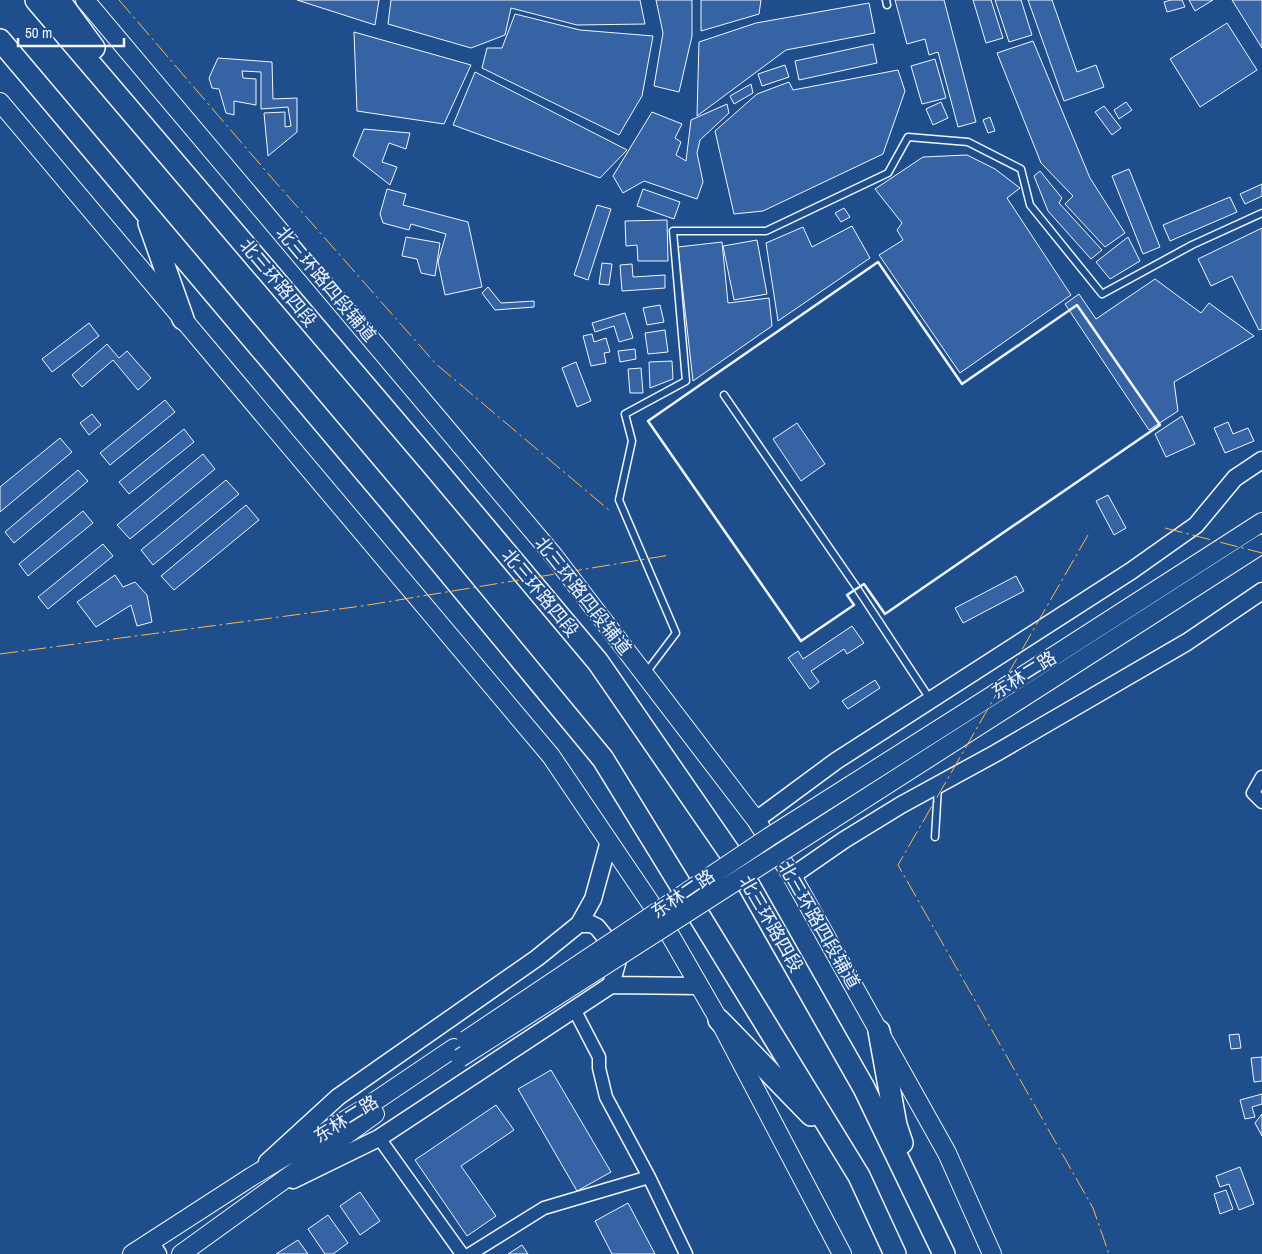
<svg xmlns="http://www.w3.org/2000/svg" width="1262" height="1254" font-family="'Archivo Narrow','Noto Sans SC',sans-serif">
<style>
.building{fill:#3563a3;stroke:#f2f6ff}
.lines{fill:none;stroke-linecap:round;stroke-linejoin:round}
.service-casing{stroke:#f2f6ff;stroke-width:9}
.minor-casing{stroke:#f2f6ff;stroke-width:15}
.tertiary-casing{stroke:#f2f6ff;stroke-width:19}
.secondary-casing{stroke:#f2f6ff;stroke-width:20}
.trunk-casing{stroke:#f2f6ff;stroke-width:24}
.service{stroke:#1f4e8c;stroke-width:6}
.minor{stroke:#1f4e8c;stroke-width:12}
.tertiary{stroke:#1f4e8c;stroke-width:16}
.secondary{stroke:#1f4e8c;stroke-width:18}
.trunk{stroke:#1f4e8c;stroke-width:21}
.secondary-bridge-casing{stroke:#f2f6ff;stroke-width:20;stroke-linecap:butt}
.secondary-bridge{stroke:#1f4e8c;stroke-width:18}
.wall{stroke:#f2f6ff;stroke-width:2.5}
.power{stroke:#ffb74d;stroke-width:1;stroke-dasharray:18 4 2.5 4;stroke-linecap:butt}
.labels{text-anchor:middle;stroke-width:4;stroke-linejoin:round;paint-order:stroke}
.street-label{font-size:18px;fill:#f2f6ff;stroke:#1f4e8c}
</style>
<rect width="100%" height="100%" fill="#1f4e8c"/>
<path class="building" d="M297,0H379L375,25Z
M391,0H640L645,24L577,25L511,8L505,35L471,48L388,24Z
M656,0H692V36L679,92L654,86L663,33Z
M701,0H761L759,14L701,31Z
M895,0H944L976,122L958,127L938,52L929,55L925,39L907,44Z
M973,0H991L1003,38L986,43Z
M995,0H1021L1032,35L1009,42Z
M1028,0H1052L1077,72L1096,65L1104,87L1064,101Z
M1171,0H1182L1185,7L1167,12L1164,2Z
M1189,0H1213L1195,11Z
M1232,0H1262V48Z
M869,3L875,33L786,50L697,116L699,42L756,23Z
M515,14L580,30L653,36L642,96L619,135L482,68L487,48H502Z
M1227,23L1257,70L1200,107L1170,59Z
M354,32L471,65L444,124L357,111Z
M1033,41L1090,178L1125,233L1105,247L1065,204L1073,196L1041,163L997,53Z
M873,44L877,63L799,80L795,61Z
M218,58L272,62L273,99L297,98V132L268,156L264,113L285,112V127L291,126L288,107L261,109V72L242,71L243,78L256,79V105L234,101V115L226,113L219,89L212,88L209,78Z
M935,59L946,98L922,104L911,66Z
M785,65L789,77L762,86L758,74Z
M898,70L905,91L883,154L763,211L734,214L715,131L757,94L789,82L793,90Z
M475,72L627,150L600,178L453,125Z
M751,84L753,93L734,104L730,96Z
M941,102L948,118L933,125L926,109Z
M1126,102L1132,110L1119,119L1114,110Z
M727,104L729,113L700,140L697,153L703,182L697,199L644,181L623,193L613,176L652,112L682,124L675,138L681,142L676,155L686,161L691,120Z
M1104,106L1121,128L1112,135L1095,112Z
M990,117L995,131L988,133L983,120Z
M364,129L410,133L406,149L389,143L382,162L397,167L390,185L353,156Z
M967,155L995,169L1020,188L1007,198L1071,295L960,373L879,255L903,240L897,230L902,223L875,189L923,157Z
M1129,169L1160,247L1143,254L1112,176Z
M1040,171L1062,198L1059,203L1102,250L1091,259L1048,211L1034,176Z
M1262,184V196L1245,204L1240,194Z
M387,189L406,194L403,205L468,222L482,287L445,295L438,262L446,234L411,224L409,230L383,223L380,214Z
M643,189L680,202L674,219L637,206Z
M1230,197L1237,212L1170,241L1163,225Z
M597,205L611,209L588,280L574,275Z
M844,208L850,217L841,222L835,213Z
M667,220L668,261H638L637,245L626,246L625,221Z
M852,226L870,258L778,321L766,243L803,227L812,247Z
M1262,228V329L1259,330L1232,276L1211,286L1198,259Z
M406,237L440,243L435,276L421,273L417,259L402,256Z
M1128,237L1140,261L1110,279L1096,262Z
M757,240L767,294L734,300L723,246Z
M722,242L728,303L769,298L772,326L693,381L678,247Z
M602,263L612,264L609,285L599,284Z
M632,264L633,277L665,275V288L622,291L620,265Z
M1155,279L1201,313L1209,303L1254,336L1174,382L1178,411L1149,430L1065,304L1079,294L1096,319Z
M488,287L501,303L534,301V307L495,310L482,293Z
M660,305L664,322L647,325L643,308Z
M625,313L633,338L619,342L614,326L595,332L592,323Z
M89,323L99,336L52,372L42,359Z
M665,330L668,352L648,354L645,333Z
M592,334L594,342L606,338L610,352L604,353L606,363L591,366L583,336Z
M107,344L119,358L127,351L151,378L138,390L113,360L82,387L72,375Z
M635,349L636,359L620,362L618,351Z
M672,361L673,379L650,388L649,362Z
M576,362L591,401L577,407L562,368Z
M641,368L643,393H630L628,369Z
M165,400L175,412L110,465L100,453Z
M92,414L101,425L89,435L80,423Z
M1182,416L1195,444L1166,457L1155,434Z
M1228,422L1233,434L1248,428L1254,441L1225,453L1214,428Z
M797,423L825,464L801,481L773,439Z
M184,429L194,442L129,494L119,482Z
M60,438L72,452L0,512V487Z
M203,454L215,469L130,539L117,525Z
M78,470L88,481L14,543L5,532Z
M226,480L239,494L153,565L141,550Z
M1108,495L1126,528L1114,535L1096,501Z
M246,505L259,520L174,590L161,576Z
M83,511L93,523L28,576L19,564Z
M103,544L113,556L48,609L38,597Z
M115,575L123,587L135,582L147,595L152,622L137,626L131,605L96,627L77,602Z
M1016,576L1024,591L963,623L955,608Z
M852,626L864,643L847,654L844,649L811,671L819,682L810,689L788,658L798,651L803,659Z
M875,680L880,688L848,709L842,701Z
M1239,1034L1241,1048L1231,1049L1229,1035Z
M1262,1057V1081L1254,1082L1251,1058Z
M551,1070L611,1172L577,1191L518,1089Z
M1262,1094V1104L1252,1107L1255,1117L1245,1119L1240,1100Z
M496,1105L514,1130L461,1166L496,1216L467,1236L415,1160Z
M1262,1114V1136L1255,1123Z
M1240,1167L1254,1204L1239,1210L1229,1184L1220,1187L1216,1176Z
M1226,1190L1233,1209L1220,1214L1214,1194Z
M360,1192L380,1221L360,1235L340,1206Z
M628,1203L655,1254H612L595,1221Z
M328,1215L348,1243L333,1254H325L308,1229Z
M298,1240L308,1254H276Z
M522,1245L528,1254H508Z"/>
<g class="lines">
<g class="service-casing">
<path id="service" d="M886,0L887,5
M724,395L857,588L930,699
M645,674L676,633L619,500L632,441L625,414L686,381L673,231H766L888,173L908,137L968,142L1021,169L1030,205L1102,294L1192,245L1262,213
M935,837L938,787"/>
</g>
<g class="minor-casing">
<path id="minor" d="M1262,777L1253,793L1262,802
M574,1009L599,1057V1068L606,1097L649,1177
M379,1138L462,1254
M470,1254L544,1208L649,1177L686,1254"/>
</g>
<g class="tertiary-casing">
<path id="tertiary" d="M756,820L836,761L1131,571L1196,525L1235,478L1262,460
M792,876L844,840L901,805L996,753L1187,642L1262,591
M579,924H591L597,927L614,948L618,960L611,985
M267,1162L338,1097L537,958L579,924L593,899L609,841
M293,1180L379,1138L611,985L699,986
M150,1242L158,1254"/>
</g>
<g class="secondary-casing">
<path id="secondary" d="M85,0L554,556L756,820L792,876L947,1153L992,1254
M0,102L551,756L658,914L719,1020L842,1254
M1007,686L1262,522
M1019,700L1262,544
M132,1254L251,1177L365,1108L454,1048
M181,1254L375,1114"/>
</g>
<g class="trunk-casing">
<path id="trunk" d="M36,0L430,462L598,662L734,859L864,1088L944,1254
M59,0L94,48
M0,40L393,505L603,759L859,1176L895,1254
M149,223L183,319
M719,1020L811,1115
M879,1031L896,1125L902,1143"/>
</g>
<use href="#service" class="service"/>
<use href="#minor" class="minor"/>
<use href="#tertiary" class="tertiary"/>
<use href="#secondary" class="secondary"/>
<use href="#trunk" class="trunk"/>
<g class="secondary-bridge-casing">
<path id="secondary-bridge" d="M466,1040L769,837L1007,686
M460,1058L1019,700"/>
</g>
<use href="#secondary-bridge" class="secondary-bridge"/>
<path class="wall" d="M878,262L962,384L1077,305L1160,425L885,614L864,584L847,595L854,605L801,641L648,421Z"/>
<path class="power" d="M119,0L271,177L436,364L609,510
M1165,528L1262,553
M1088,535L898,865L1093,1208L1109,1254
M0,654L362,606L670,555"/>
</g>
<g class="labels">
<g class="street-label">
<text transform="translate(278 283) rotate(50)" y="6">北三环路四段</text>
<text transform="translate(326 284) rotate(50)" y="6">北三环路四段辅道</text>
<text transform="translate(540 593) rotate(50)" y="6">北三环路四段</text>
<text transform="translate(583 596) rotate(52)" y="6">北三环路四段辅道</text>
<text transform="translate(1024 675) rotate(-32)" y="6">东林二路</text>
<text transform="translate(683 894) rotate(-34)" y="6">东林二路</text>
<text transform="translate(771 924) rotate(60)" y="6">北三环路四段</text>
<text transform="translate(819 925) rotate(60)" y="6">北三环路四段辅道</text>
<text transform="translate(346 1119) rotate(-32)" y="6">东林二路</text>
</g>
</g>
<path d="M18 38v8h106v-8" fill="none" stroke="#f2f6ff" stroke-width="2.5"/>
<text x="25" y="38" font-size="15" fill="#f2f6ff" stroke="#1f4e8c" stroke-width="4" paint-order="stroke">50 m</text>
</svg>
